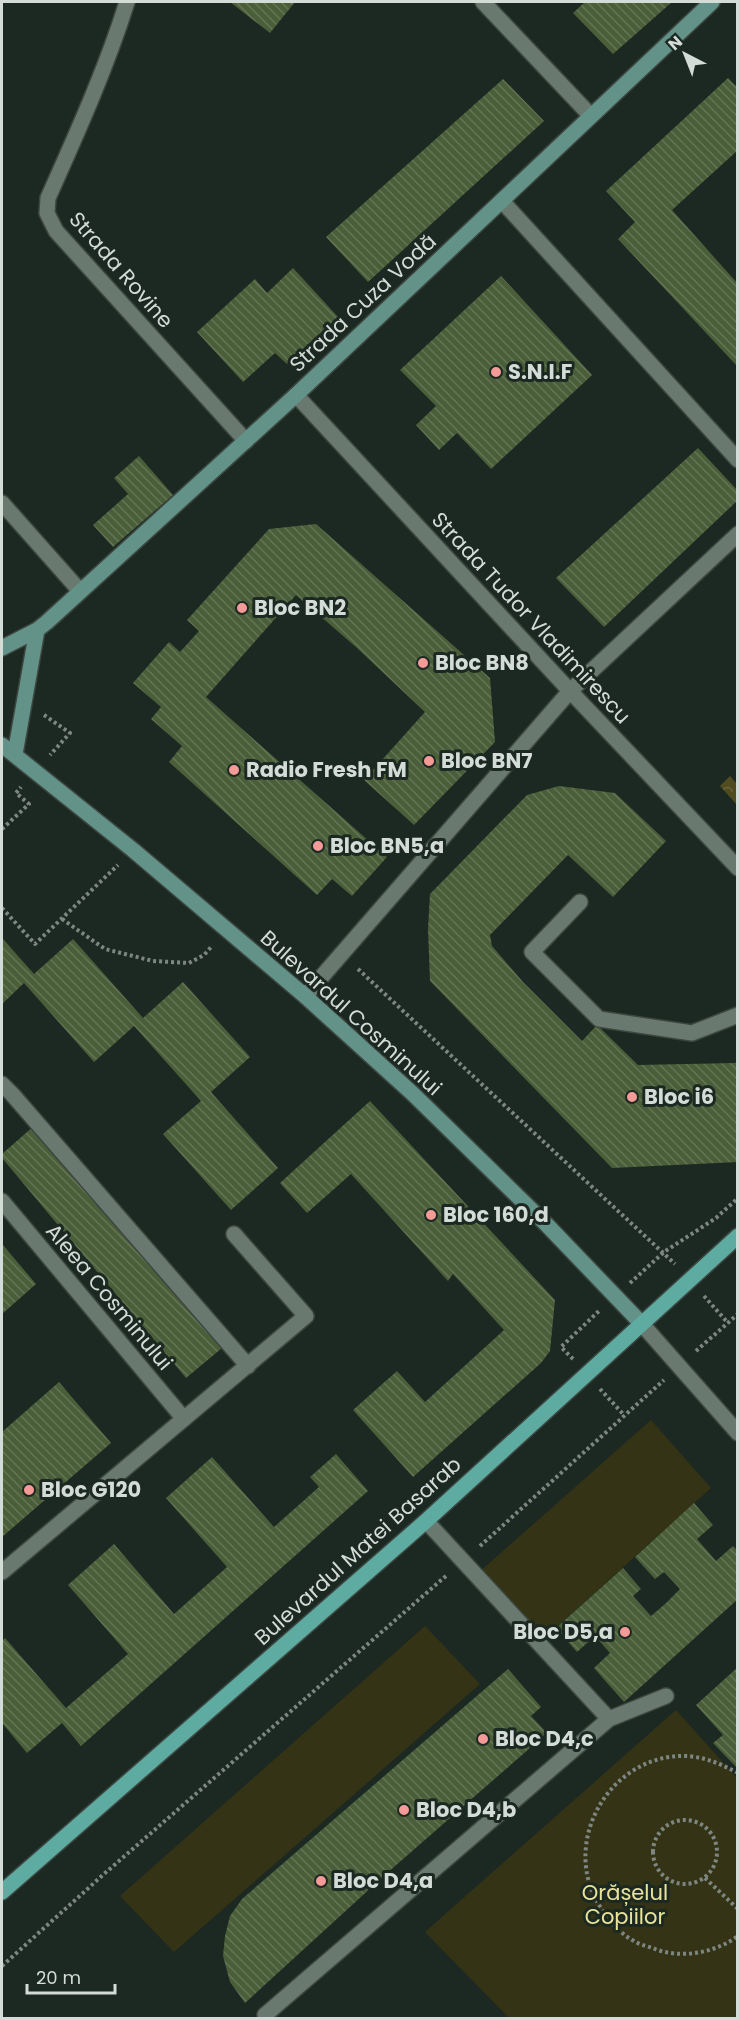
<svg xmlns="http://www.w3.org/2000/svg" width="739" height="2020" font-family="Poppins,sans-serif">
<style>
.forest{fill:url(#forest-crowns)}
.green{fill:#353315}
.building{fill:url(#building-back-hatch)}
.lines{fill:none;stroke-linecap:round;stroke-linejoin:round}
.lane-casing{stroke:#3c4740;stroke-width:18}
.street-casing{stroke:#3c4740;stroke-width:18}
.secondary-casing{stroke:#3c4740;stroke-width:18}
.primary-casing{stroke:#3c4740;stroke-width:18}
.path{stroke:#7d8781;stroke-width:4;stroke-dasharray:3 3;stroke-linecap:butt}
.lane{stroke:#697970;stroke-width:15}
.street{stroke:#697970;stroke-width:15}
.secondary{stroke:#639288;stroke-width:15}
.primary{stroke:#5daba1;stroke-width:15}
.poi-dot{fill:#f59b97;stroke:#1c2922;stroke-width:2}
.labels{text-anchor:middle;stroke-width:6;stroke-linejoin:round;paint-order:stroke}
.street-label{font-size:21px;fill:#d4dcd7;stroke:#1c2922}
.poi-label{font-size:21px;font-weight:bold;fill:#d4dcd7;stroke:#1c2922;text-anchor:start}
.park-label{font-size:21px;fill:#e8e399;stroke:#1c2922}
</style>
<defs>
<pattern id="forest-crowns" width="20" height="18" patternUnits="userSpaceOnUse" patternTransform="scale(1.5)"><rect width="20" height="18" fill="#504c20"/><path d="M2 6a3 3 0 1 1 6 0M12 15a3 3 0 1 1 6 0" fill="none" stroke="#686540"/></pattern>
<pattern id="building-back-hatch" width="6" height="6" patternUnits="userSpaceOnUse" patternTransform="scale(1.5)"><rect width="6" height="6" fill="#4a5f39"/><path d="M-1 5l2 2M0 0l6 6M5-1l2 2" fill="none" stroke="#637555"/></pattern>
</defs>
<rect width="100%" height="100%" fill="#1c2922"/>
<path class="forest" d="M730,776L737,784V805L720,786Z"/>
<path class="green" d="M651,1420L711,1488L539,1643L477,1574Z
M425,1626L480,1684L174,1952L120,1896Z
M676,1710L737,1778V2018H509L425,1932Z"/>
<path class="building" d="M230,2H295L270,33Z
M585,2H672L613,54L573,13Z
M728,78L738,88V150L672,210L738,284V367L618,239L635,222L606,191Z
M503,79L544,121L368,282L326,237Z
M293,268L338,317L287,364L275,353L243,382L197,332L255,279L267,293Z
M501,276L592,375L491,469L457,433L439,450L416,425L436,406L400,370Z
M698,448L738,491V500L604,627L556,578Z
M139,456L173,495L113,547L93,525L128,494L114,478Z
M316,524L490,678L495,742L414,825L364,780L425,712L357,648L296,595L206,697L387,857L352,896L332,879L317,895L169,762L182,746L151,719L161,707L133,683L169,642L180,652L199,631L187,620L269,529Z
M559,786L615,793L666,841L613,897L568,855L490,935L492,946L523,982L582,1041L597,1025L638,1065L735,1063L738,1060V1162L612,1168L430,981L428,929L430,894L527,795Z
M2,938L34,974L73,939L143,1018L183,982L250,1057L211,1092L278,1168L231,1210L163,1134L201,1101L134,1026L94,1062L24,983L2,1004Z
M370,1101L555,1300L550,1351L541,1363L413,1477L353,1410L397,1371L425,1402L504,1330L453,1274L448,1281L351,1174L307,1213L280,1183Z
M35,1125L222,1348L186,1378L2,1158V1154Z
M2,1244L36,1284L2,1314Z
M59,1382L111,1443L2,1537V1432Z
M336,1454L368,1491L81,1746L62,1723L27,1753L2,1723V1641L5,1638L66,1708L128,1654L68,1585L114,1544L174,1614L227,1567L166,1498L212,1457L274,1527L319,1487L310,1477Z
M694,1503L713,1525L697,1539L716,1561L733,1546L738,1551V1599L624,1702L594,1668L610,1653L595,1636L577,1652L556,1628L623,1568L641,1589L633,1596L651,1616L665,1604L680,1589L664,1572L655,1579L635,1557Z
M738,1667V1769L713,1743L723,1735L696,1705Z
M508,1669L541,1707L531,1716L547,1733L386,1874L245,2003L230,1982L223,1956L225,1936L230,1916L242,1899Z"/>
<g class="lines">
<g class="lane-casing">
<path id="lane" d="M2,503L80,591"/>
</g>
<g class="street-casing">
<path id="street" d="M127,2C106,69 77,133 48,198L47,213L56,231L246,441
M483,2L591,116
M502,201L738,460
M296,395L570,691L738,868
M580,902L532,952L599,1019L692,1033L738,1015
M305,996L570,691L738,534
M2,1084L12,1094L248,1366
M2,1201L184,1419
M641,1323L738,1433
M2,1572L306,1316L234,1234
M609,1719L666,1696
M265,2015L609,1719L426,1521"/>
</g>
<g class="secondary-casing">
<path id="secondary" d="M2,648L37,630L47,622L296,395L712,2
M2,745L133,850L305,996L412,1093L547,1225L641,1323
M15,754L37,630"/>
</g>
<g class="primary-casing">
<path id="primary" d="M2,1892L426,1521L738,1236"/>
</g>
<path class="path" d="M44,715L70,733L50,755
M2,829L29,804L16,793L21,787
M2,908L35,944L118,865
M62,919L105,949L153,961L189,963L204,955L212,946
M358,969L675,1264
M630,1283L664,1252L716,1218L738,1198
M704,1296L728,1323
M696,1351L738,1314
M573,1359L561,1347L600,1310
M600,1389L624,1415
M480,1546L664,1380
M738,1773C721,1764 705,1757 686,1756C610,1754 560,1841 599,1905C608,1919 619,1933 634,1941C640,1945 648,1946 655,1949C681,1959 715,1953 738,1936
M653 1852a32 32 0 1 1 64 0a32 32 0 1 1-64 0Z
M705,1878L738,1909
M2,1966L104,1874L447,1575"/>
<use href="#lane" class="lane"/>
<use href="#street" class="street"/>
<use href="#secondary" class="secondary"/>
<use href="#primary" class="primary"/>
</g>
<g class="poi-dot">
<circle cx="496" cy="372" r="6"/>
<circle cx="242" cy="608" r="6"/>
<circle cx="423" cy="663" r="6"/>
<circle cx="429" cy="761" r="6"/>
<circle cx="234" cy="770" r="6"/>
<circle cx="318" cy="846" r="6"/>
<circle cx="632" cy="1097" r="6"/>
<circle cx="431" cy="1215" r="6"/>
<circle cx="29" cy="1490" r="6"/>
<circle cx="625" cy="1632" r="6"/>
<circle cx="483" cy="1739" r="6"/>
<circle cx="404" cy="1810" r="6"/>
<circle cx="321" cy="1881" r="6"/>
</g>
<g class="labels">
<g class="street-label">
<text transform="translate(121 270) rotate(49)" y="7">Strada Rovine</text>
<text transform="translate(363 303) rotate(-43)" y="7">Strada Cuza Vodă</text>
<text transform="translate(531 618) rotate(47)" y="7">Strada Tudor Vladimirescu</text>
<text transform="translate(351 1013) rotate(42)" y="7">Bulevardul Cosminului</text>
<text transform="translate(109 1297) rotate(50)" y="7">Aleea Cosminului</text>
<text transform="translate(358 1551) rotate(-42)" y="7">Bulevardul Matei Basarab</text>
</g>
<g class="poi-label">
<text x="508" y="379">S.N.I.F</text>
<text x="254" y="615">Bloc BN2</text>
<text x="435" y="670">Bloc BN8</text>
<text x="441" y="768">Bloc BN7</text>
<text x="246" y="777">Radio Fresh FM</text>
<text x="330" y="853">Bloc BN5,a</text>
<text x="644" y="1104">Bloc i6</text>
<text x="443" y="1222">Bloc 160,d</text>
<text x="41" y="1497">Bloc G120</text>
<text x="613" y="1639" text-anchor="end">Bloc D5,a</text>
<text x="495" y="1746">Bloc D4,c</text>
<text x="416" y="1817">Bloc D4,b</text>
<text x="333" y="1888">Bloc D4,a</text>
</g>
<g class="park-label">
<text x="625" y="1900">Orășelul<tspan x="625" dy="24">Copiilor</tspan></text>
</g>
</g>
<rect width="739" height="2020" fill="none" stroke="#d4dcd7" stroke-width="6"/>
<g transform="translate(685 54) rotate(318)" stroke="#1c2922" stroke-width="4.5" paint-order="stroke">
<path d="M0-4.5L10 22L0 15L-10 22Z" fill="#d4dcd7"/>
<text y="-9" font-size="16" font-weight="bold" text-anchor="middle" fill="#d4dcd7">N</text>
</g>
<path d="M27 1984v9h88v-9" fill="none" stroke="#d4dcd7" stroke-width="3"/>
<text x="36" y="1984" font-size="18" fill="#d4dcd7" stroke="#1c2922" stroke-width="4.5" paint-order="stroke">20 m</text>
</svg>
